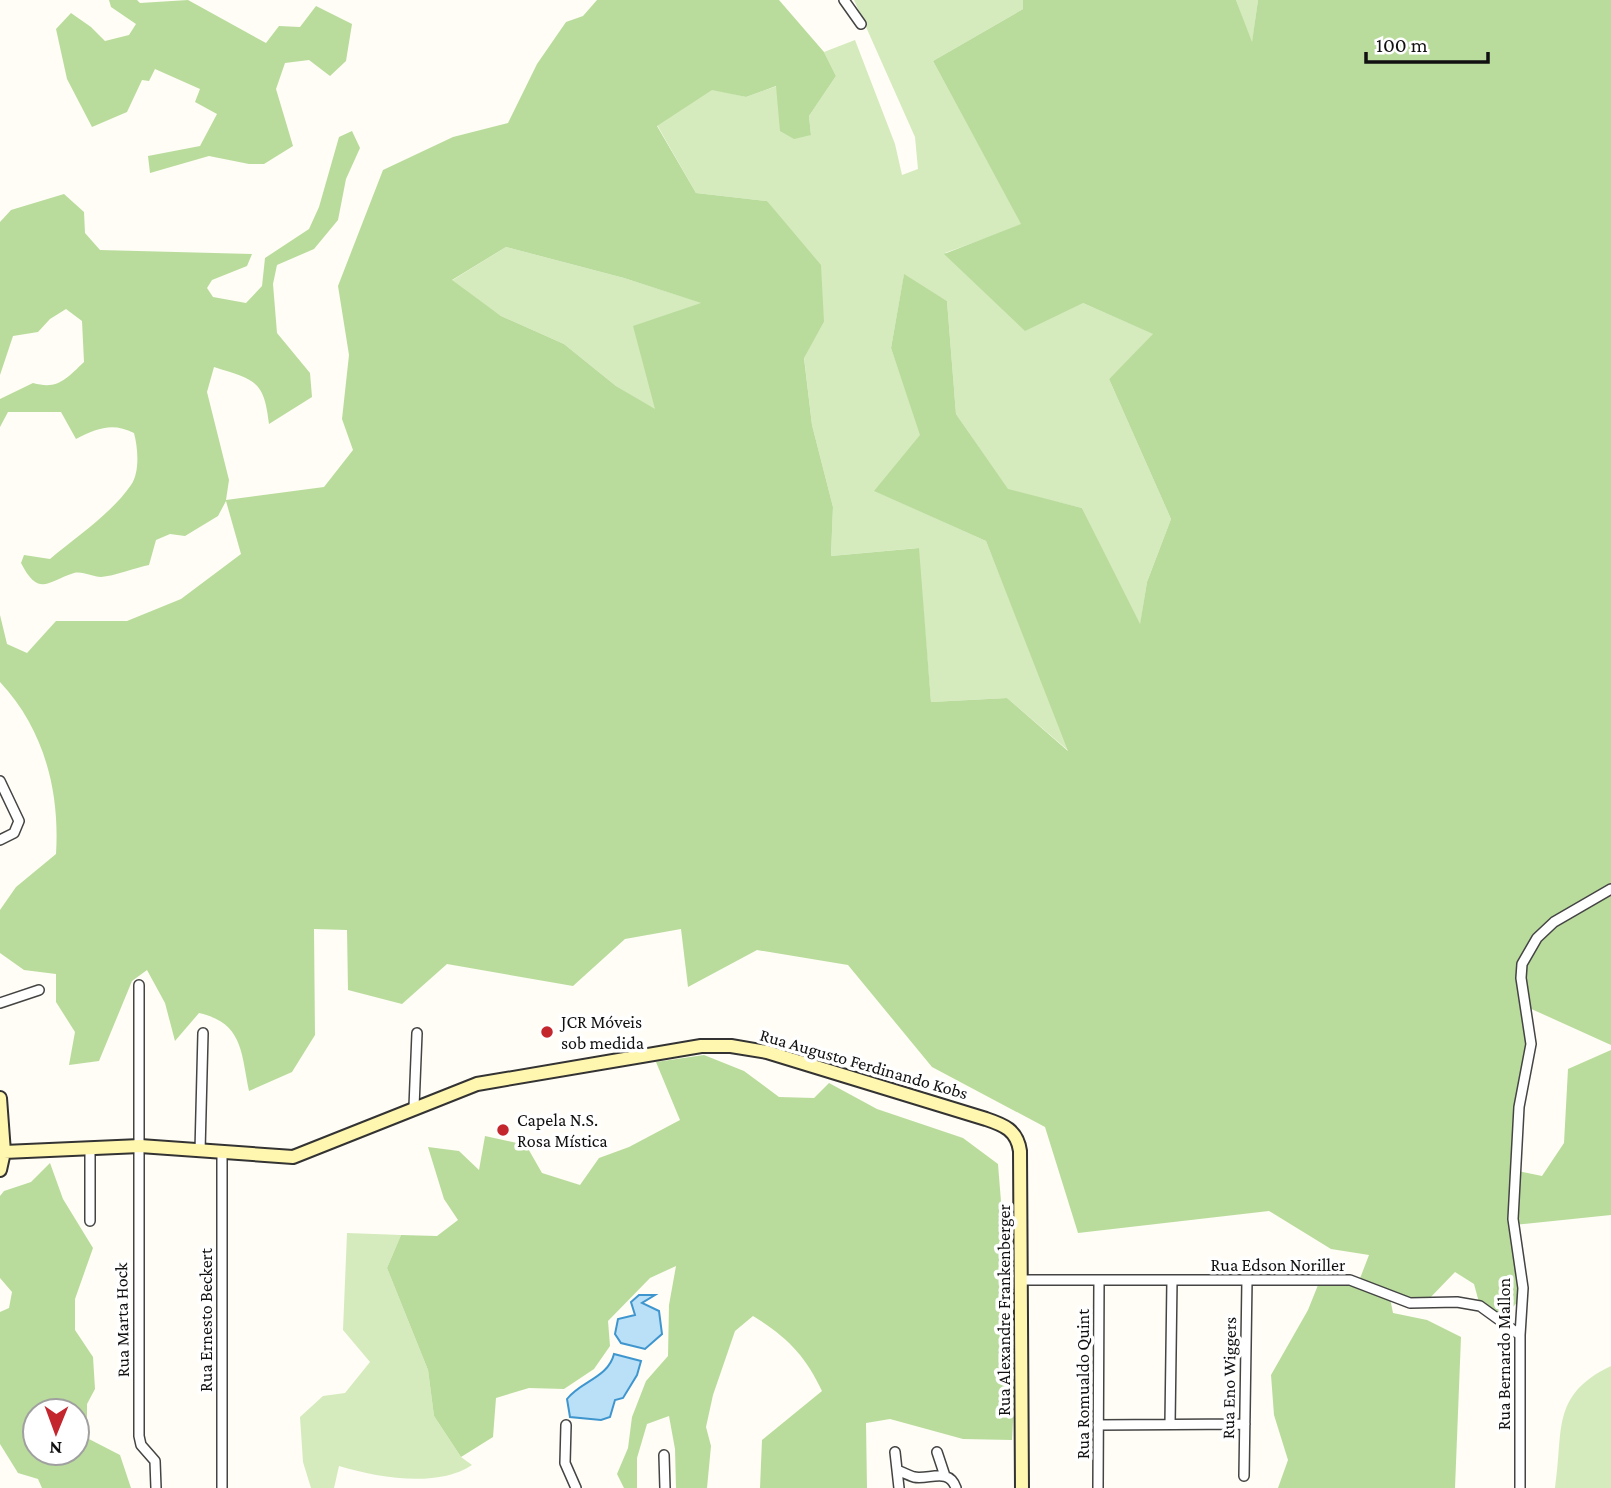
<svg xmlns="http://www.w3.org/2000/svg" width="1611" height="1488" font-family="'Crimson Pro',serif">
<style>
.green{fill:#d5ebbd}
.forest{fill:#b9dc9c;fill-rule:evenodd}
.water{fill:#b9e0f7;stroke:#3f96cf;stroke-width:2}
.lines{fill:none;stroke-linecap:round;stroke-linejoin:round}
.street-casing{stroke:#444;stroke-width:12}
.secondary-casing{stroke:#333;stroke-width:16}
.street{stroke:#fff;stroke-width:9}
.secondary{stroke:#fff6b0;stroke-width:12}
.poi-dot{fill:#c4262e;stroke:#fff;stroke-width:2.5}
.labels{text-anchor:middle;stroke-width:7;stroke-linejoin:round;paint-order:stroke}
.poi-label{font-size:18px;fill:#111;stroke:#fff;text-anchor:start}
.street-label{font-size:18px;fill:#111;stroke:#fff}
</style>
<rect width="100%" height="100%" fill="#fffdf5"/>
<path class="green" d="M854,0H1023V9L933,61L1022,225L945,253L1083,303L1154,334L1109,379L1171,519L1147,582L1140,626L1082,508L1008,490L956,414L947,301L904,275L891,348L921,435L875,491L986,541L1070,752L1007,698L931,702L918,548L831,556L833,507L812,425L804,357L824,322L767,201L696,193L657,125L712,89L746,97L777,86L811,135L809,116L836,76L824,52L855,40L895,144L902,175L918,169L915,137Z
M1236,0H1258L1252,44Z
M506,247L624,278L702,303L655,410L616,386L564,344L501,316L451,281Z
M347,1233L401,1235L387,1268L428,1370L434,1416L461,1457L472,1465C438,1488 379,1478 339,1466L334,1488H311L303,1462L300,1417L323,1396L345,1393L370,1362L343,1330Z
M1611,1366V1488H1555C1564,1431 1550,1395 1611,1366Z"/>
<path class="forest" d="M109,0H137L140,3L188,0L266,43L279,26L300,27L316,6L352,24L346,61L330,76L309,60L285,63L276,89L293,146L264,164H249L209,156L150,173L148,156L200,146L217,114L195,102L200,89L155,69L149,81L142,80L127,112L92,127L67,79L56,29L71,13L91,27L105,41L129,35L136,24L111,7Z
M597,0H779L824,52L836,76L809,116L811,135L794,139L780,131L776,86L746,97L712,90L657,126L696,193L767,201L821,265L824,322L804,358L812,425L833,507L831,556L919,548L931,702L1007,698L1068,751L986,541L874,491L920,435L891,348L904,274L947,301L956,414L1008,489L1082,508L1140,624L1147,582L1171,519L1109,379L1153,334L1083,303L1025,331L944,254L1021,224L933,61L1023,9V0H1236L1252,42L1258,0H1611V1045L1527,1007L1531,1030L1519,1107L1518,1171L1542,1176L1564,1143L1568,1069L1611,1050V1215L1514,1225L1523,1296L1512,1308L1495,1314L1480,1306L1474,1284L1455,1272L1426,1302L1390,1298L1393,1313L1427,1320L1461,1337L1455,1488H1278L1288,1460L1274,1415L1271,1375L1308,1310L1320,1280L1359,1281L1369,1255L1331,1249L1269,1211L1078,1233L1045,1127L932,1067L848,965L757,950L688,987L681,929L625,939L573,986L447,964L402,1004L348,990L347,930L314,929L315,1035L292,1072L249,1091C241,1052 243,1023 199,1013L175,1041L165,1003L147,970L132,981L99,1061L69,1065L75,1032L56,1002V974L24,970L0,953V910L16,887L56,854C60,791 44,729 0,682V615L7,644L27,653L56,621H127L181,599L241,554L226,501L218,516L185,536L170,534L156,540L149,565C135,568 114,576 101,577C93,577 83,571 74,573C48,581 39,598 21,563L24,555L50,559C77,536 111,514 131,485C140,472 138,448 134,433C113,422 97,428 76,439L61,412H8L0,427V399L33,383C58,390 66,379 84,362L82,321L66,309L50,319L38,332L13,336L0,375V222L11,210L64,194L84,212L85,233L100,250L252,254L247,266L212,280L207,288L213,297L246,303L262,286L265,258L309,229L319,207L339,137L352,131L360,148L346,179L338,220L314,249L277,265L273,284L277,333L310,373L312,397L269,424C264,380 255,380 214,367L207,392L229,480L226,500L324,487L353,450L342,419L349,355L338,286L383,170L453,137L508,123L537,64L566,22L583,16ZM506,247L624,278L701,303L633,326L655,409L616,386L564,344L501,316L452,280Z
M704,1055L744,1071L779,1097L814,1098L829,1083L877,1109L963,1138L998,1164L1005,1252L1006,1344L1015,1384L1012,1440L963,1439L890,1419L866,1423L867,1488H760L762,1440L822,1391C805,1355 787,1337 753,1316L735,1331L713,1395L706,1427L711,1446L707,1488H676L675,1449L669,1416L647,1424L637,1458V1488H624L617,1474L628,1448L632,1417L646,1381L668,1356L669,1305L676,1266L650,1278L608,1321L610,1346L594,1369L564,1389L529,1388L496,1398L493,1437L461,1457L434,1416L428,1370L387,1268L401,1235L437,1236L458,1220L444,1199L428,1147L459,1151L479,1170L485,1136L526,1145L542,1173L580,1185L599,1158L629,1147L680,1120L656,1062Z
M50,1163L63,1199L93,1248L75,1299V1330L93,1357L95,1389L87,1404V1438L120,1455L131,1488H42L38,1479L18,1473L0,1444V1312L9,1308L12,1292L0,1278V1196L4,1191L31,1182ZM35,1411H77V1453H35Z"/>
<path class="water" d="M639,1295H655L642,1303L659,1311L662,1334L645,1349L621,1343L615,1334L618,1319L635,1315L631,1302Z
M614,1354L641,1361L637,1375L623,1398L615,1400L610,1417L601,1420L570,1417L567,1399C581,1381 608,1378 614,1354Z"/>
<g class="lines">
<g class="street-casing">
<path id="street" d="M844,0L861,24
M0,781L19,821L14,833L0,840
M139,985V1436L141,1445L155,1461L156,1488
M0,1003L39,990
M414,1107L417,1033
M200,1151L203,1033
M222,1152V1488
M90,1221V1148
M1021,1280H1350L1410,1303L1457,1302L1480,1306L1520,1335
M1170,1424L1172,1280
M566,1425L565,1463L576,1488
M1098,1425L1245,1424
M895,1452L899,1488
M937,1452L945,1476
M664,1455L665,1488
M897,1470C902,1472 908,1475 914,1477C929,1480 949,1467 956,1488
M1244,1476L1247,1280
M1098,1488L1099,1280
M1520,1488V1335L1523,1288L1513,1219L1519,1107L1531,1044L1521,978L1522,964L1537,938L1554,922L1611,889"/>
</g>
<g class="secondary-casing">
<path id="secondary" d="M0,1098L4,1152L0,1170
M4,1152L140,1146L293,1157L477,1084L701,1046H731L767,1052L986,1119C1004,1125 1017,1130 1020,1151L1022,1488"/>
</g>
<use href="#street" class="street"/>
<use href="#secondary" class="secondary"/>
</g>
<g class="poi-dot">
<circle cx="547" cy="1032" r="7"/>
<circle cx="503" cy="1130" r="7"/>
</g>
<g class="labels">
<g class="poi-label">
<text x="561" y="1028">JCR Móveis<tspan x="561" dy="21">sob medida</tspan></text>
<text x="517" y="1126">Capela N.S.<tspan x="517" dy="21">Rosa Mística</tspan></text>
</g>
<g class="street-label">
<text transform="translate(864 1064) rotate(16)" y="6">Rua Augusto Ferdinando Kobs</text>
<text x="1278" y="1271">Rua Edson Noriller</text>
<text transform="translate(1004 1310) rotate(-90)" y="6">Rua Alexandre Frankenberger</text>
<text transform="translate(122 1320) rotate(-91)" y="6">Rua Marta Hock</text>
<text transform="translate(206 1320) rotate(-90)" y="6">Rua Ernesto Beckert</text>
<text transform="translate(1504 1354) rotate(-90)" y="6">Rua Bernardo Mallon</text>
<text transform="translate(1229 1378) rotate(-89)" y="6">Rua Eno Wiggers</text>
<text transform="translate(1083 1384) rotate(-90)" y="6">Rua Romualdo Quint</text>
</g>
</g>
<g transform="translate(56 1432) rotate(181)"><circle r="33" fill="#ffffff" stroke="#a0a0a0" stroke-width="2"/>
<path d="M0-5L12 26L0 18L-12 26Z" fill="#c4262e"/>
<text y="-10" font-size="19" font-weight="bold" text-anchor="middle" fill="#111111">N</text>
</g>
<path d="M1366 52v10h122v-10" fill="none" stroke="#111111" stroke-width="3.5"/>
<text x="1376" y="52" font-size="21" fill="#111111" stroke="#ffffff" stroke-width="5" paint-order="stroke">100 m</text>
</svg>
